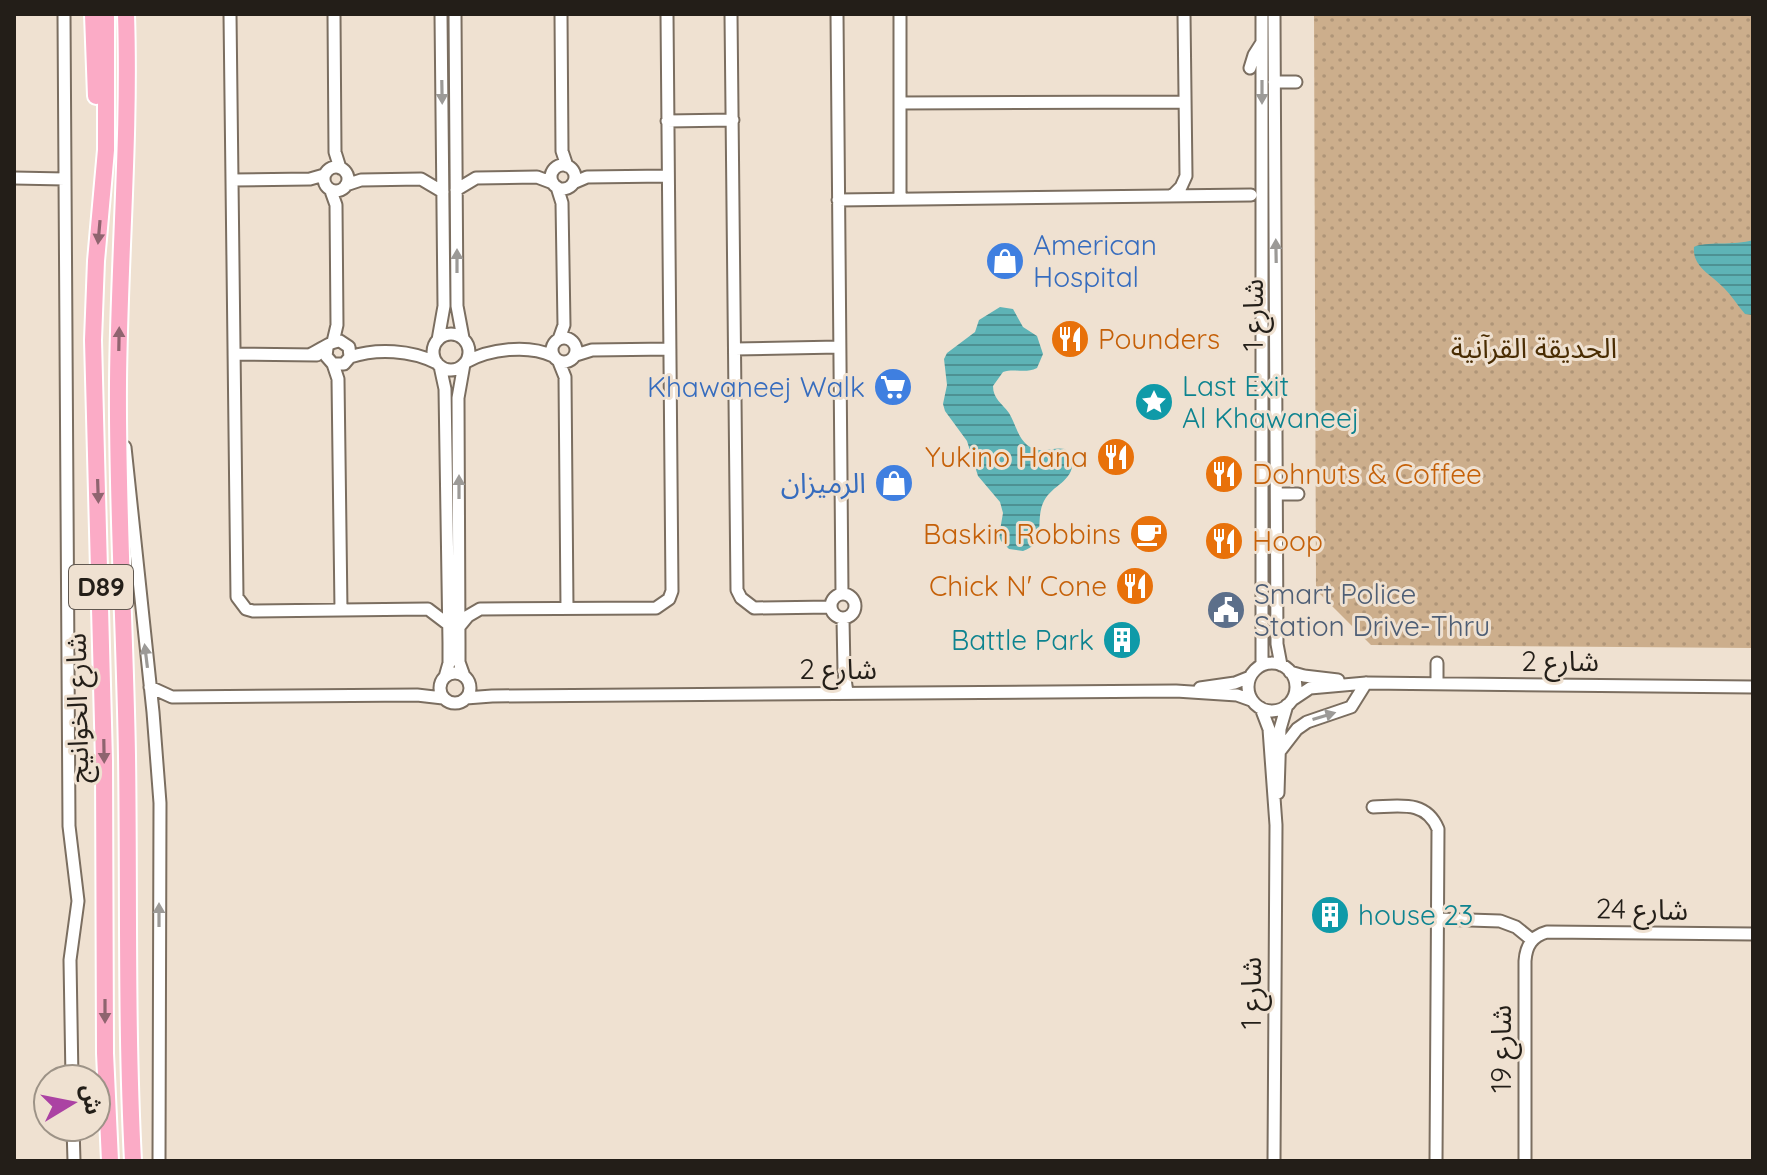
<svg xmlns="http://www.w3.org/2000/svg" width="1767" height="1175" font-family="Quicksand,'Noto Sans Arabic',sans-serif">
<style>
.park{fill:url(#park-dots)}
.water{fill:url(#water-rules)}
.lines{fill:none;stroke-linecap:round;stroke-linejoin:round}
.minor-casing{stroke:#7b6e60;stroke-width:15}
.highway-casing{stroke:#fff;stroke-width:20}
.minor{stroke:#fff;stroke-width:11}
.highway{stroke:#fbabc6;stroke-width:16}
.oneway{fill:#9c9a97}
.oneway2{fill:#8f646f}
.labels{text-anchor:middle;stroke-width:6;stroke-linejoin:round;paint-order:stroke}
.shield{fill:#efe1d1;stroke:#605850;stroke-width:2}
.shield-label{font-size:26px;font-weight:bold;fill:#231e18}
.shop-label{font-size:28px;fill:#366cbe;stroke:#efe1d1;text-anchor:end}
.street-label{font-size:28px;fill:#231e18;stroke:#efe1d1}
.food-label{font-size:28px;fill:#c56008;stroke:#efe1d1;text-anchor:start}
.park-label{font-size:28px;fill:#4a2d03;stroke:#efe1d1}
.culture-label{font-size:28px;fill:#0d838f;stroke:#efe1d1;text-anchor:start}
.service-label{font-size:28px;fill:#4e5e75;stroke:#efe1d1;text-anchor:start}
</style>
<defs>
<pattern id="park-dots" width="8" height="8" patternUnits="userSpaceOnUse" patternTransform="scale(2)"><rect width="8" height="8" fill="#ccae8c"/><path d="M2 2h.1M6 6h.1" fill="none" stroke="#af9578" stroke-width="1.8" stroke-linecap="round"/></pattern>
<pattern id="water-rules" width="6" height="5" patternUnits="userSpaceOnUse" patternTransform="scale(2)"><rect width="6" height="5" fill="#5eb3b6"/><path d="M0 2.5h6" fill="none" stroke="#4d9193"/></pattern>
</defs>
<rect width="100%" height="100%" fill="#efe1d1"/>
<path class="park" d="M1314,14H1753V648L1371,645L1316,590Z"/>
<path class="water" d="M1753,240V315L1745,314C1738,306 1732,296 1724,288C1712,275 1692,267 1694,247C1704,241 1735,246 1753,240Z
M1000,307L1013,309L1023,327L1037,336L1043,354L1037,368C1025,374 1015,368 1003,372L993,386C993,399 1002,403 1009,413C1017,426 1019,447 1039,450C1048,451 1056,447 1065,449L1073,461C1072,483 1053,484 1044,501C1034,520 1048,543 1023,551L1009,549L1001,541L999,536L1003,513L1000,502L978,476L967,441L945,411L943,404L947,385L944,359L947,353L975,332L979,320Z"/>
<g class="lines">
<g class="minor-casing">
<path id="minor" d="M64,14L69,826L78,901L70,960L72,1079
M230,14L237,597L246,609L253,611L428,609L449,625
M334,14L335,152L340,168
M455,14L457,306L463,338
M561,14L562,151L567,166
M731,14L737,590L741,598L754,608L831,607
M837,14L842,594
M1262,14V665
M1274,14L1277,644L1281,665
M1250,68L1254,55L1261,44
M1274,82H1296
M900,103L1185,102
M667,121L733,120
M551 177a12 12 0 1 1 24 0a12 12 0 1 1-24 0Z
M324 179a12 12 0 1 1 24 0a12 12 0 1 1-24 0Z
M14,178L65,179
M232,180L310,179L324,175
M573,183L587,177L667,176
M346,185L361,180L421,179L443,192
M557,187L562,203L564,325L559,339
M456,190L476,178L537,177L553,183
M331,191L336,205L337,325L333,342
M1173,195L1181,187L1186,176L1184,14
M900,199V14
M838,200L1251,195
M433 352a18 18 0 1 1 36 0a18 18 0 1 1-36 0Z
M552 350a12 12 0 1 1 24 0a12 12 0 1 1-24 0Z
M438,340L444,306L441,14
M735,349L839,347
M234,354L317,355
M311,354C321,350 330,341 340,341L349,347L350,357L344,364H333L326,356L327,348
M576,355L592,350L670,349
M350,357C377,348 411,350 437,363
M466,362C489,349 528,344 553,356
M559,362L565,377L567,608
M333,364L338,379L341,610
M464,364L458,398L459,643V662L464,676
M440,366L445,389L449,643V663L445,677
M125,447L153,712L160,803L159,1161
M1277,494H1298
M831 606a12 12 0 1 1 24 0a12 12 0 1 1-24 0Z
M843,619L844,671L847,693
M459,627L468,616L480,609L656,608L669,599L672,591L667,14
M1248 687a24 24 0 1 1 48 0a24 24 0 1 1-48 0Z
M1290,672L1304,676L1338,680
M440 688a15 15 0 1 1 30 0a15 15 0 1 1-30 0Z
M1437,684V663
M150,687L172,697L417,695L443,698
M1200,688L1235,683L1250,677
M466,698L492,696L1176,691L1237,695L1251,700
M1292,700L1310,688L1366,683L1753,687
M1261,708L1269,729L1276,825L1274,1161
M1280,751L1297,729L1307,722L1351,707L1366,683
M1278,793L1280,729L1287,705
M1373,807C1400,806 1426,800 1438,829L1436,1161
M1438,919L1500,921L1516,927L1532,940
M73,1127L74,1161
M1525,1161V961C1526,946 1532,936 1547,932L1753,934"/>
</g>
<g class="highway-casing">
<path id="highway" d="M93,14L96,96
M106,14V150L96,261L93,340L104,761L105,1053L110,1161
M126,14C130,137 119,260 118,382C117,507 125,632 127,756C129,891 126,1026 133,1161"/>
</g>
<use href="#minor" class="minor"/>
<use href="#highway" class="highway"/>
</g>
<defs><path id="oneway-solid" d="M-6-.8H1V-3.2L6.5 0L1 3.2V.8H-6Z" transform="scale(2)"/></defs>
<g class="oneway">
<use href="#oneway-solid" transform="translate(442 92) rotate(89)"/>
<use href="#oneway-solid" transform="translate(1262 92) rotate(90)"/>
<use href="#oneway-solid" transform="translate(1276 251) rotate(-91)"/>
<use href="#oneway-solid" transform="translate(457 261) rotate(-90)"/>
<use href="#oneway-solid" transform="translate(459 487) rotate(-90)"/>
<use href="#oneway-solid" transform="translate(146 656) rotate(-97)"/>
<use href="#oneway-solid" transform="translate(1324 716) rotate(-17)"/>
<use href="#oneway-solid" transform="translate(159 915) rotate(-90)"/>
</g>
<g class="oneway2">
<use href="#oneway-solid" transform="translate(99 232) rotate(95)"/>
<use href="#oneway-solid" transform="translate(119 339) rotate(-89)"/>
<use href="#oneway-solid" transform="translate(98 491) rotate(88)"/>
<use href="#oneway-solid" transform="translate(104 751) rotate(89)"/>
<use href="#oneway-solid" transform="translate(105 1011) rotate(90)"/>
</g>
<defs>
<g id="shop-disc" transform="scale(2)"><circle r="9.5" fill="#3f7fe0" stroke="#efe1d1"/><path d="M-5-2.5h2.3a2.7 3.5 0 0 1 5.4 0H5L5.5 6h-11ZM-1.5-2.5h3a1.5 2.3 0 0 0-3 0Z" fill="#fff"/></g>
<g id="restaurant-disc" transform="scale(2)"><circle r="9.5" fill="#e8710a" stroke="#efe1d1"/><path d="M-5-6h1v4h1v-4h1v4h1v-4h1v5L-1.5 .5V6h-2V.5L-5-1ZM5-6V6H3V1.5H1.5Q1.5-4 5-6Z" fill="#fff"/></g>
<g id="supermarket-disc" transform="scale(2)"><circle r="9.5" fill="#3f7fe0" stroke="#efe1d1"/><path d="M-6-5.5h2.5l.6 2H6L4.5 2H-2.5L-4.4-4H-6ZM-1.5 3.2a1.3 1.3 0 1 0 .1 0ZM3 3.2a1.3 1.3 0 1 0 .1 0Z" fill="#fff"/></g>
<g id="sight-disc" transform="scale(2)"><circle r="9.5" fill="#0f9aa8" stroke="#efe1d1"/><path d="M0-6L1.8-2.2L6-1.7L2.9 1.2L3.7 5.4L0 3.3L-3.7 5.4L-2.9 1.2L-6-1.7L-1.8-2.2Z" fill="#fff"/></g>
<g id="cafe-disc" transform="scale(2)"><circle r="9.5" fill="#e8710a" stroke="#efe1d1"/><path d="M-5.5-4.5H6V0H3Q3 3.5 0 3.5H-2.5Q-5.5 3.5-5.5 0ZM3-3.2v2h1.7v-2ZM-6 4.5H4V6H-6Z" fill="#fff"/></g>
<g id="civic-disc" transform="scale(2)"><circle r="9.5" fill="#5c6f8a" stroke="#efe1d1"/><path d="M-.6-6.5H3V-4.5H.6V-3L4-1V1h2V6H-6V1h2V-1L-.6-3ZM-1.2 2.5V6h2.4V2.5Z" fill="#fff"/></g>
<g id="building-disc" transform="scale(2)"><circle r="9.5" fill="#0f9aa8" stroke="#efe1d1"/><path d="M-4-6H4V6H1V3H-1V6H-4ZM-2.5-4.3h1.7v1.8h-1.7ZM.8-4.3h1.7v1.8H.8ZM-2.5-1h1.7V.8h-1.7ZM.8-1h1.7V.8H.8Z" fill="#fff"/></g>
</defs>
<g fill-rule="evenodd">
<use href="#shop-disc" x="1005" y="261"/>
<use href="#restaurant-disc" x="1070" y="339"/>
<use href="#supermarket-disc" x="893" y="387"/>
<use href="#sight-disc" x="1154" y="402"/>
<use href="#restaurant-disc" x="1116" y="457"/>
<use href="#restaurant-disc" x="1224" y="474"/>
<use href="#shop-disc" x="894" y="483"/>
<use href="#cafe-disc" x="1149" y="534"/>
<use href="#restaurant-disc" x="1224" y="541"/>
<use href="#restaurant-disc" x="1135" y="586"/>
<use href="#civic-disc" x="1226" y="610"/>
<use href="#building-disc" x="1122" y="640"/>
<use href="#building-disc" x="1330" y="915"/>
</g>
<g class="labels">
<rect class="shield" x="69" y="565" width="64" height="44" rx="6"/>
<g class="shield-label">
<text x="101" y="596">D89</text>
</g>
<g class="shop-label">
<text x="1033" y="255" text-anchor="start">American<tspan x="1033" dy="32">Hospital</tspan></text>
<text x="865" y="397">Khawaneej Walk</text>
<text x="866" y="493">الرميزان</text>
</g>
<g class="street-label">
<text transform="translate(1253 315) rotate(-90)" y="10">شارع 1</text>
<text x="1560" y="671">شارع 2</text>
<text x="838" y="679">شارع 2</text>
<text transform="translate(77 708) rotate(-91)" y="10">شارع الخوانيج</text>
<text transform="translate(1642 909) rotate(1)" y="10">شارع 24</text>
<text transform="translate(1251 993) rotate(-90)" y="10">شارع 1</text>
<text transform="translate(1501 1049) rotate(-90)" y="10">شارع 19</text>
</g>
<g class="food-label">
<text x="1098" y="349">Pounders</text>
<text x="1088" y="467" text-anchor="end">Yukino Hana</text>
<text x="1252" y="484">Dohnuts &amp; Coffee</text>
<text x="1121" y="544" text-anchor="end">Baskin Robbins</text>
<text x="1252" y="551">Hoop</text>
<text x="1107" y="596" text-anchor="end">Chick N' Cone</text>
</g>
<g class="park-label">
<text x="1534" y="358">الحديقة القرآنية</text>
</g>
<g class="culture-label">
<text x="1182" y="396">Last Exit<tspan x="1182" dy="32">Al Khawaneej</tspan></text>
<text x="1094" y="650" text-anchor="end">Battle Park</text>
<text x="1358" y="925">house 23</text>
</g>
<g class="service-label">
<text x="1254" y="604">Smart Police<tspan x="1254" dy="32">Station Drive-Thru</tspan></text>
</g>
</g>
<rect width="1767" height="1175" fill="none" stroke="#231e18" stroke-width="32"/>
<g transform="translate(72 1103) rotate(80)"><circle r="38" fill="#efe1d1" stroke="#9d9387" stroke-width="2"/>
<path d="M0-6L14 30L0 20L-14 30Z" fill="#ab42a3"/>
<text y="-12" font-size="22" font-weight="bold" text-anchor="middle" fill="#231e18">ش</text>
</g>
</svg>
